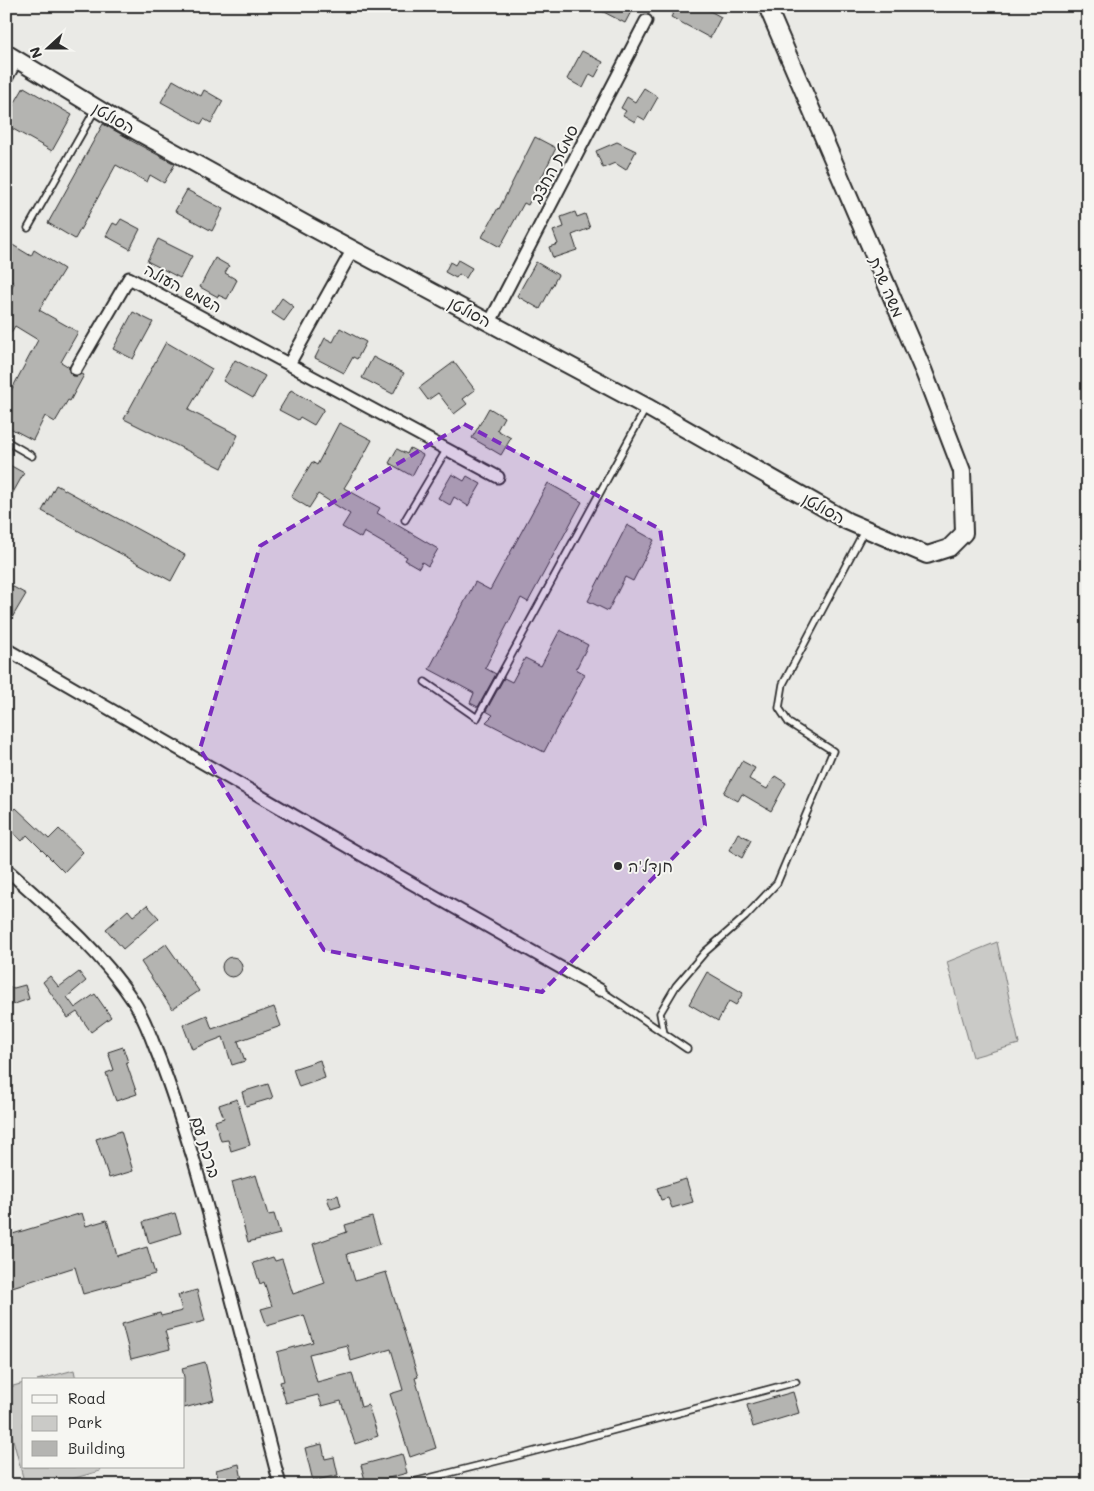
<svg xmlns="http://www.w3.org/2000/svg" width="1094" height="1491" font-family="Mali,'Playpen Sans Hebrew',sans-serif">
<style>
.green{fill:#cacac7;stroke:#7a7a79}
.building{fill:#b4b4b1;stroke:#2b2b2b}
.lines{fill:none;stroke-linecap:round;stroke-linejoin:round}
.lane-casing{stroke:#2b2b2b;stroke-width:9}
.street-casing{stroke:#2b2b2b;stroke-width:15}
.secondary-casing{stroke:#2b2b2b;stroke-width:20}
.lane{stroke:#f6f6f2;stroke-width:5.5}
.street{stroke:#f6f6f2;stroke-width:11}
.secondary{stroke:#f6f6f2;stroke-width:16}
.marked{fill:#7b2cbf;fill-opacity:0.2;stroke:#7b2cbf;stroke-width:4;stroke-dasharray:10 6;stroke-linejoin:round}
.poi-dot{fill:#2b2b2b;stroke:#f6f6f2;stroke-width:2}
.labels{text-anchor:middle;stroke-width:4;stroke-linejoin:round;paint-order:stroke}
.street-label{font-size:16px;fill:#2b2b2b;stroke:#f6f6f2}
.poi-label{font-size:16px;fill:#2b2b2b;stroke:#f6f6f2;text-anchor:start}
</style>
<rect width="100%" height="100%" fill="#eaeae6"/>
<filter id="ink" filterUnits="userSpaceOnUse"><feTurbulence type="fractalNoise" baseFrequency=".02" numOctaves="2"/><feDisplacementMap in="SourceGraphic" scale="10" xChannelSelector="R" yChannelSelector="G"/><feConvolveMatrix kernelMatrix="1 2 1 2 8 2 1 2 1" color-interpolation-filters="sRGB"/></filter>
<g filter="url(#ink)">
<path class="green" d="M997,942L1019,1044L973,1057L947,962Z
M74,1370L76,1380H37Z
M24,1383V1467H99L100,1471L50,1485H25L6,1413V1388Z"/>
<path class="building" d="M592,6H634L625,23Z
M677,6H701L721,17L710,38L671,17Z
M582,51L603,62L595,77L590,74L583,88L567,79Z
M173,80L201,96L204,90L223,101L211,123L204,119L201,124L161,102Z
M24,87L72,115L52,151L6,125V118Z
M644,88L658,97L645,120L638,116L635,122L623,115L626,111L621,108L627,97L635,102Z
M103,124L130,139V140L175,164L164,183L150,175L147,182L116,165L75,239L48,223Z
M535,137L556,148L528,205L524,203L500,247L482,237L498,208L499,209Z
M617,142L636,151L626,170L615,163L603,168L596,151Z
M187,190L223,209L212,231L175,211Z
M575,212L577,217L585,214L590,228L572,235L577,250L553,258L549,247L558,244L553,231L564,227L561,217Z
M121,219L140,229L130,249L106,236L113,223L117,225Z
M158,239L192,256L180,278L147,261Z
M6,241L31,256L34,250L64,269L39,310L78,332L61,362L69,367V372L73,376H76L82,374L84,375L70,401L68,400L55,422L45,416L33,440L6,426V400L38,340L15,326L6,341V296L14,283L6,278Z
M215,258L229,266L225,273L237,280L227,299L218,295V297L200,287Z
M458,260L472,268L466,278L459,274L456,278L445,272L450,262L455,265Z
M536,262L558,275L540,309L517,296Z
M282,298L294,307L284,321L272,313Z
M133,312L153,322L133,359L113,349Z
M340,328L366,342L357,359L353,357L344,373L315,358L325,338L333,342Z
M166,342L212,369L188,410L238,435L222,468L124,419Z
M373,357L404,373L393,394L362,378Z
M235,360L265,376L253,398L223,381Z
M454,362L475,390L463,399L467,404L454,414L438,393L428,400L419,388Z
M291,390L324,409L314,425L300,417L298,420L279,410Z
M489,408L504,417L497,430L511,438L501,455L472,438Z
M339,423L372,440L356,470H355L344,488L380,508L377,513L438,549L428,566L422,562L419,568L405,560L407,557L364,532L361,538L342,527L350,514L318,494L309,508L291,497L312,462L317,465Z
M410,448L423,455L412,476L389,463L397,449L407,454Z
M6,463L24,473L6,505Z
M452,474L464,481L467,476L481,484L468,506L454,497L450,505L438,498Z
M548,483L582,502L528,602L521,598L485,668L496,674L478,707L470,703L474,693L429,669L475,582L490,590Z
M56,485L185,555L171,581L42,511Z
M627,525L654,540L633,581L625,577L608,611L588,601Z
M6,583L26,594L6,628Z
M560,630L588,645L576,669L585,674L544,752L486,722L493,715L486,711L504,678L512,682L525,658L541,666Z
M742,761L755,768L749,779L767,789L775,776L786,783L771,811L742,794L738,801L724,793Z
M16,808L49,839L59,829L83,852L64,872L27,835L22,841L6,826V819Z
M738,833L751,840L742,858L729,850Z
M147,905L159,918L123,949L106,929L128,910L133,916Z
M166,944L199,991L172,1009L141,962Z
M222 967a10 10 0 1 1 20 0a10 10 0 1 1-20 0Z
M79,972L86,981L67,997L75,1008L95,994L111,1017L91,1032L77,1012L68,1018L43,982L50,976L59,987Z
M707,972L743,993L736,1005L729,1001L718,1021L689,1004Z
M25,985L29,999L6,1007V986L14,988Z
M274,1007L281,1026L238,1041L245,1061L232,1065L223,1037L192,1049L183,1025L207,1015L212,1029Z
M123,1047L128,1062H126L137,1094L116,1101L106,1073L114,1070L108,1052Z
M320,1060L325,1078L299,1087L293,1069Z
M268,1084L273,1098L246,1106L242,1092Z
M237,1099L250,1145L231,1151L228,1140L221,1141L215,1121L224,1118L219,1105Z
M121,1131L133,1171L109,1178L96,1139Z
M256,1175L268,1215L274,1214L280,1234L248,1242L232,1182Z
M686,1179L693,1202L672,1208L668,1198L661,1200L657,1188Z
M338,1195L341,1206L331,1209L327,1198Z
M82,1213L86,1226L107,1220L117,1256L147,1247L155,1274L83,1294L75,1267L6,1289V1236Z
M175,1213L181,1233L149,1243L143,1222Z
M372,1217L380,1244L347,1254L355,1281L386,1272L418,1377L415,1378L436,1448L410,1457L390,1394L403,1390L391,1349L351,1361L347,1345L309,1354L317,1382L352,1373L361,1407L368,1405L378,1436L355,1444L341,1401L322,1406L318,1395L286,1403L280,1382L284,1381L277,1352L313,1342L304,1315L267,1326L261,1309L272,1306L264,1282L260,1284L253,1263L273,1257L275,1261L282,1259L293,1294L325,1283L313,1244L347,1232L345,1225Z
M197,1290L205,1321L165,1331L170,1349L131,1359L122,1324L160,1313L161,1316L182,1311L178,1295Z
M205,1362L214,1400L184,1408V1377L182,1368Z
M793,1392L799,1413L753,1427L747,1405Z
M322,1444L325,1459L334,1457L338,1475L313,1481L305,1448Z
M402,1454L407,1473L366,1484L361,1465Z
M239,1464L243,1485H220L216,1470Z"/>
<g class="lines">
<g class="lane-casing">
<path id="lane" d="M28,228L95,110
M6,441L32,456
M405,520L447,449
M425,682L477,718L646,408
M600,990L687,1049
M664,1034L660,1013L676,986L705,952L745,917L777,883L833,751L789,723L779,708L783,684L864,531
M401,1485L509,1458L796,1382"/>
</g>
<g class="street-casing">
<path id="street" d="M6,79L17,59
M490,322L646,21
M289,364L353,249
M76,369L129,278L498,477
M6,649L362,855L600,990
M6,869C52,910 100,950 134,1002C143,1016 150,1034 156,1050C171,1086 182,1123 194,1161C225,1268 252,1377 280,1485"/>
</g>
<g class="secondary-casing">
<path id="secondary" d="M6,53L118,121L309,226L647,407L847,521L927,555L949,548L964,533L962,471L924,372L767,6"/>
</g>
<use href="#lane" class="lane"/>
<use href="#street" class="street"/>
<use href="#secondary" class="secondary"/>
</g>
</g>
<path class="marked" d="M464,424L660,529L705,825L542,992L324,950L200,749L260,546Z"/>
<circle class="poi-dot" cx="618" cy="866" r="5"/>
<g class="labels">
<g class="street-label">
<text transform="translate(114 118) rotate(30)" y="6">הסולטן</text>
<text transform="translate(554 164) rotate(-63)" y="6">סמטת החצב</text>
<text transform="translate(887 287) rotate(67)" y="6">משה שרת</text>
<text transform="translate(183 288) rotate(28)" y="6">השמש העולה</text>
<text transform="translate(470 312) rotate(28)" y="6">הסולטן</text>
<text transform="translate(824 508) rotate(29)" y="6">הסולטן</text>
<text transform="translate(206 1147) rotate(73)" y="6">ברכת עם</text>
</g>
<g class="poi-label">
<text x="628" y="872">חנדל'ה</text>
</g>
</g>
<rect width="1094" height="1491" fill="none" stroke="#f6f6f2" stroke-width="25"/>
<rect x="12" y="12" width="1069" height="1466" fill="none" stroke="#2b2b2b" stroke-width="2" filter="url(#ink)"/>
<rect x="22" y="1378" width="162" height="90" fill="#f6f6f2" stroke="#a5a5a2"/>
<rect x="32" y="1395" width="25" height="8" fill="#f6f6f2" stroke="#a5a5a2"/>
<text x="68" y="1404" font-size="15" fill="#2b2b2b">Road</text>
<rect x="32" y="1416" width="25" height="15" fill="#cacac7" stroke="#a5a5a2"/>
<text x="68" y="1428" font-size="15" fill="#2b2b2b">Park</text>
<rect x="32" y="1441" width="25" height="15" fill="#b4b4b1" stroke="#a5a5a2"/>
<text x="68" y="1454" font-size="15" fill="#2b2b2b">Building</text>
<g transform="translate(48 48) rotate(249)" stroke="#f6f6f2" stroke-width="4" paint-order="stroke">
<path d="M0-4L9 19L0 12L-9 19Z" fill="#2b2b2b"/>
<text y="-8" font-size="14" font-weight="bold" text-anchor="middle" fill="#2b2b2b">N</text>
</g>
</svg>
